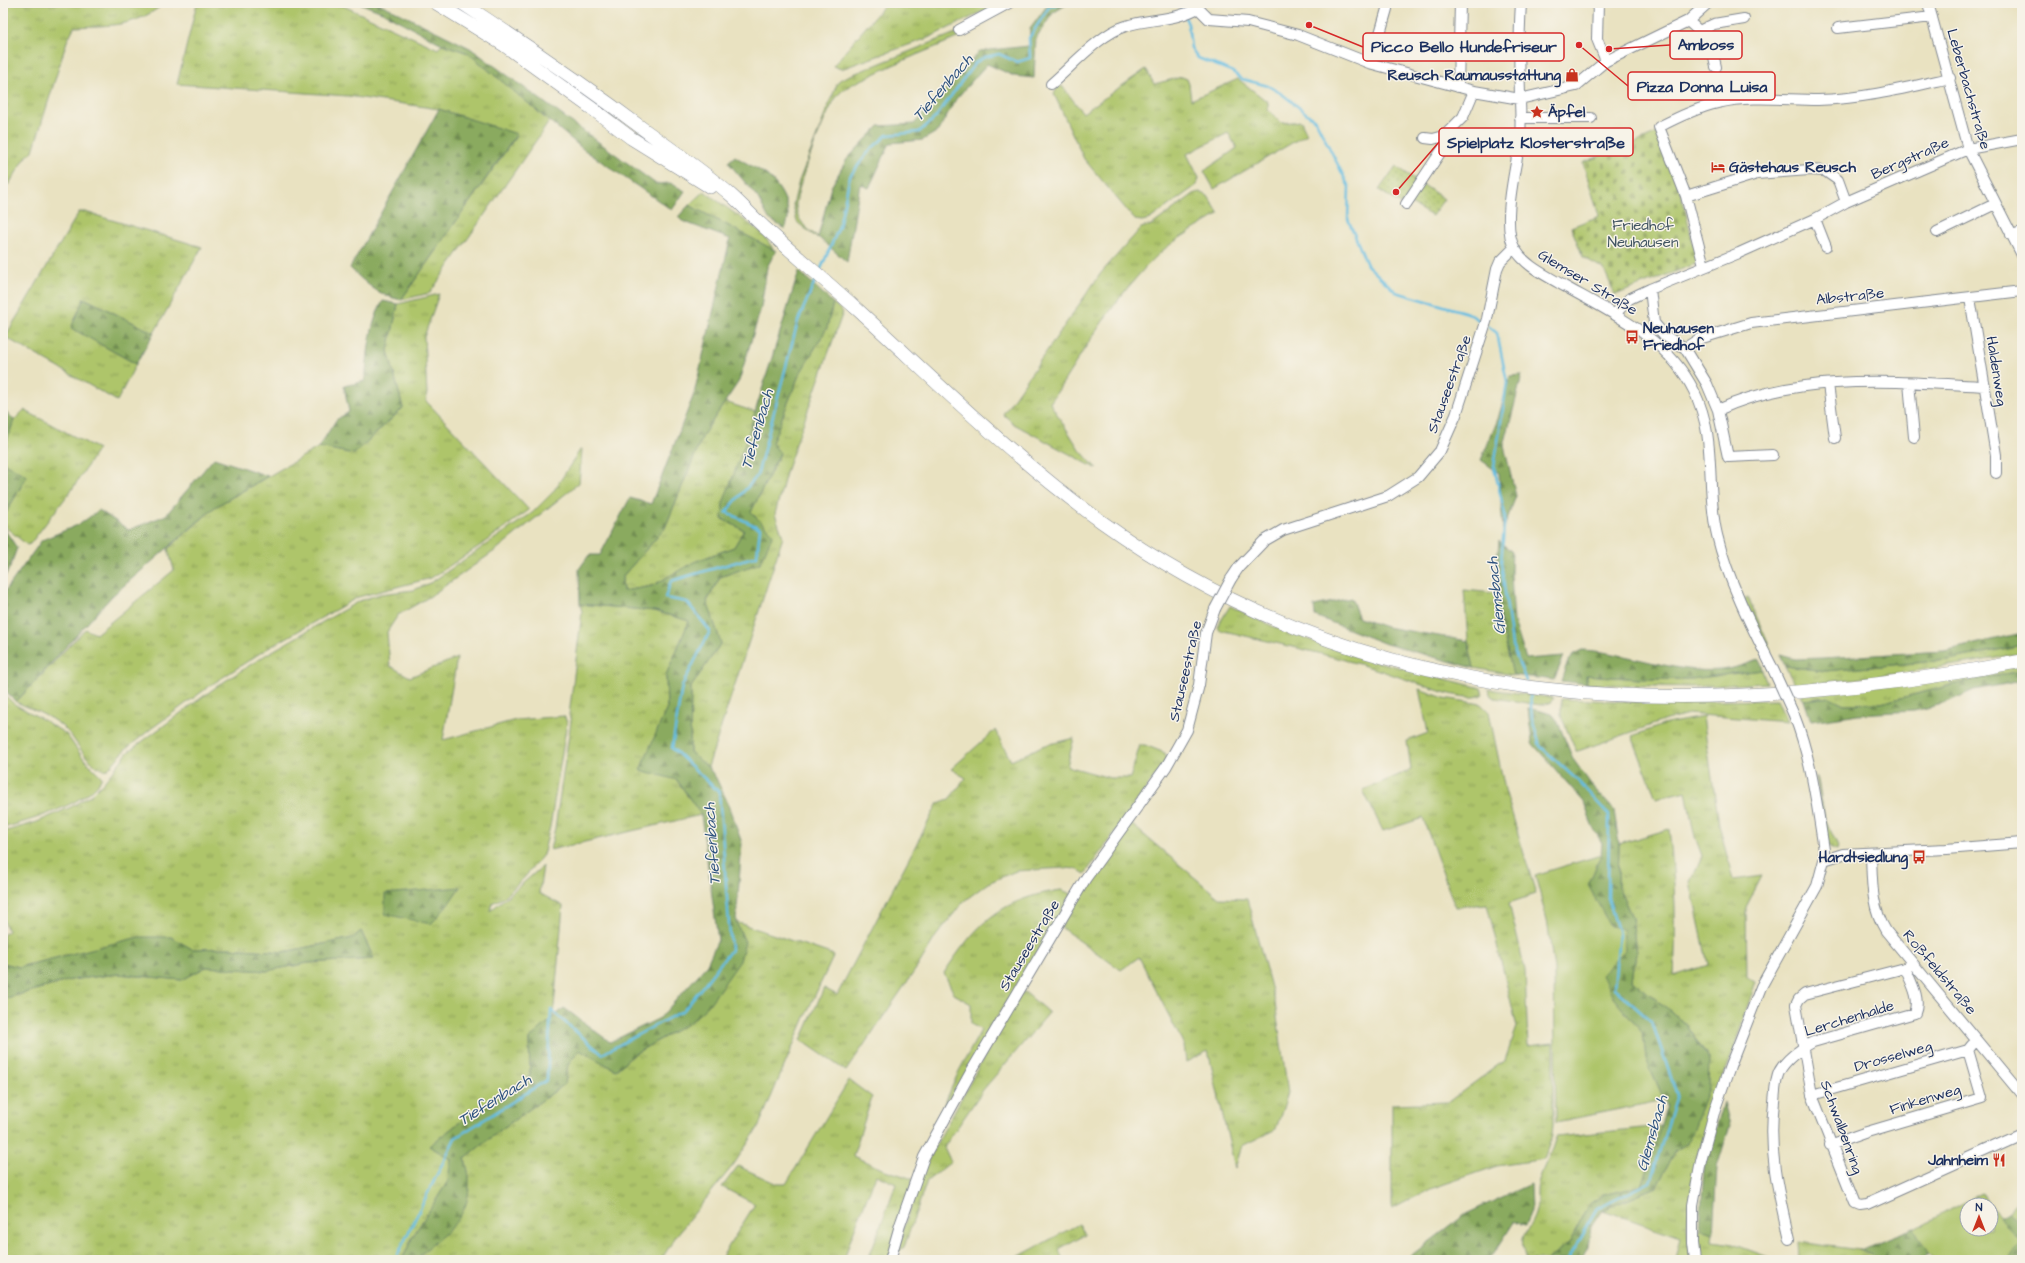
<svg xmlns="http://www.w3.org/2000/svg" width="2025" height="1263" font-family="'Architects Daughter',sans-serif">
<style>
.grass{fill:url(#grass-tufts);stroke:#647a64}
.forest{fill:url(#forest-firs);stroke:#526c5e}
.cemetery{fill:url(#cemetery-stones);stroke:#647a64}
.park{fill:url(#park-dots);stroke:#647a64}
.garden{fill:#aec56a;stroke:#647a64;fill-rule:evenodd}
.lines{fill:none;stroke-linecap:round;stroke-linejoin:round}
.stream{stroke:#64bde2;stroke-width:2.5}
.minor-casing{stroke:#828890;stroke-width:12}
.major-casing{stroke:#828890;stroke-width:14}
.minor{stroke:#fff;stroke-width:10}
.major{stroke:#fff;stroke-width:13}
.minor-bridge-casing{stroke:#828890;stroke-width:12;stroke-linecap:butt}
.minor-bridge{stroke:#fff;stroke-width:10}
.labels{text-anchor:middle;stroke-width:3;stroke-linejoin:round;paint-order:stroke}
.poi-label{font-size:15px;font-weight:bold;fill:#1b2f5e;stroke:#f7f3e8;text-anchor:end}
.street-label{font-size:15px;fill:#1b2f5e;stroke:#f7f3e8}
.park-label{font-size:15px;fill:#405461;stroke:#f7f3e8}
.water-label{font-size:16px;font-style:italic;fill:#2d527f;stroke:#f7f3e8}
.leader{fill:none;stroke:#d62828;stroke-width:1.5}
.callout-dot{fill:#d62828;stroke:#f7f3e8;stroke-width:1.5}
.callout{fill:#f7f3e8;stroke:#d62828;stroke-width:1.5}
.callout-label{font-size:16px;text-anchor:middle;font-weight:bold;fill:#1b2f5e}
</style>
<defs>
<pattern id="grass-tufts" width="24" height="20" patternUnits="userSpaceOnUse"><rect width="24" height="20" fill="#aec56a"/><path d="M3 7l-1-3M5 7V3M7 7l1-3M15 17l-1-3M17 17v-4M19 17l1-3" fill="none" stroke="#8da05a"/></pattern>
<pattern id="forest-firs" width="22" height="20" patternUnits="userSpaceOnUse"><rect width="22" height="20" fill="#8aaa5e"/><path d="M5 1l3.5 6h-7zM16 11l3.5 6h-7z" fill="#708b51"/></pattern>
<pattern id="cemetery-stones" width="16" height="16" patternUnits="userSpaceOnUse"><rect width="16" height="16" fill="#aec56a"/><path d="M2 7V4a2 2 0 0 1 4 0v3zM10 15v-3a2 2 0 0 1 4 0v3z" fill="#8da05a"/></pattern>
<pattern id="park-dots" width="8" height="8" patternUnits="userSpaceOnUse"><rect width="8" height="8" fill="#aec56a"/><path d="M2 2h.1M6 6h.1" fill="none" stroke="#8da05a" stroke-width="1.8" stroke-linecap="round"/></pattern>
</defs>
<rect width="100%" height="100%" fill="#f7f3e8"/>
<filter id="ink" filterUnits="userSpaceOnUse"><feTurbulence type="fractalNoise" baseFrequency=".025" numOctaves="2"/><feDisplacementMap in="SourceGraphic" scale="8" xChannelSelector="R" yChannelSelector="G"/><feConvolveMatrix kernelMatrix="1 2 1 2 8 2 1 2 1" color-interpolation-filters="sRGB"/></filter>
<filter id="wash" filterUnits="userSpaceOnUse"><feTurbulence type="fractalNoise" baseFrequency=".012" numOctaves="4" result="noise"/><feDisplacementMap in="SourceGraphic" scale="16" xChannelSelector="R" yChannelSelector="G"/><feGaussianBlur stdDeviation="0.9" result="paint"/><feColorMatrix in="noise" values="0 0 0 0 0 0 0 0 0 0 0 0 0 0 0 0 0 1.4 0 .05"/><feComposite in="paint" operator="in"/></filter>
<g filter="url(#wash)">
<rect width="100%" height="100%" fill="#e9e2c1"/>
<path class="grass" d="M3,3H165C134,28 111,25 74,27L67,41L33,151L26,157L9,184L5,185L3,183Z
M197,3H337L438,49L442,44L468,53L533,107L549,122L430,293L401,300L517,135L439,109L348,96L177,84Z
M886,3H1001L928,38L841,69L833,66Z
M958,32L962,36C931,49 900,61 870,76C860,81 847,85 839,94C828,104 794,193 796,207C798,222 806,228 818,237L817,238L797,222L793,205L799,181L837,84L841,79Z
M1146,69L1154,84L1182,77L1187,79L1189,84L1191,100L1238,79L1268,102V110L1282,123L1301,121L1307,134L1214,189L1204,171L1237,148L1228,133L1187,154L1199,178L1197,185L1150,219L1142,221L1135,220L1084,159L1054,94L1057,88L1062,86L1083,113Z
M704,191L762,233L774,250L689,205Z
M1200,192L1208,196L1219,214C1201,226 1176,238 1160,253C1115,295 1084,351 1050,403L1079,449L1097,469L1014,424L1003,414L1101,273L1141,228L1152,225L1195,193Z
M79,212H85L202,247L154,333L84,298L72,328L136,364L117,401L5,337Z
M439,294L424,337L427,394L426,401L529,510L478,547L431,578L358,597L265,650L214,683L152,728L126,749L108,769C93,773 78,744 69,733C56,718 34,710 16,702L85,629L96,634L174,570L168,549L215,507L319,447L354,454L403,408L388,351L398,304Z
M833,303L843,312L787,469L775,514L783,537L708,767L690,752L691,687L721,643L707,602L720,577L760,563L772,534L751,512L780,454L772,443L799,375L827,328Z
M725,402L755,412L722,519L744,530L734,547L694,562L652,586L623,591L622,577L665,528L703,435Z
M24,410L98,449L73,488L30,544L27,545L3,525V518L27,476L3,462V452L14,420Z
M580,450H582L579,483L496,550L429,597L398,615L387,632L390,666L410,677L457,658L443,740L516,720L564,716L567,722L550,827L543,855L524,878L503,898L492,903L490,911L543,866L539,893L563,906L553,1018L529,1040L530,1076L469,1115L429,1146L451,1159L448,1181L413,1236L402,1260H3V999L71,980L118,974L182,980L206,967L266,971L308,963L374,959L361,931L353,938L283,952L229,948L192,949L171,937L65,956L19,967L3,963V935L8,931L4,921H3V832L37,822L71,807L92,794L105,781L128,752L216,687L264,656L359,601L380,594L414,590L432,582L532,513L553,492Z
M1464,590L1494,593L1513,675L1474,668L1468,641Z
M1748,597L1771,650L1770,652L1767,651L1744,599Z
M580,604L655,611L690,621L666,675L667,708L643,765L677,780L701,815L550,850L555,828L571,721L569,715L582,612Z
M1230,606L1274,627L1358,657L1481,688L1483,694C1470,705 1420,684 1405,679C1345,657 1282,645 1220,630L1217,627Z
M2022,645V653C1947,668 1871,678 1795,685L1785,666L1825,671L1948,660Z
M2022,666V671L1972,680L1881,703L1844,704L1829,697L1804,700L1801,695Z
M1762,670L1767,683L1689,687L1586,684V675L1640,679H1691Z
M1419,689L1444,698L1481,704L1489,712L1505,790L1536,894L1509,903L1525,970L1528,1046L1553,1043V1124L1552,1136L1544,1159L1497,1166L1433,1188L1392,1209V1104L1448,1102L1505,1060L1517,1027L1487,904L1455,907L1423,818L1383,831L1363,790L1411,770L1407,741L1428,733Z
M1488,689L1554,698L1550,703L1540,705L1495,698L1491,696Z
M3,693L14,704L42,719L66,734L84,759L102,777C92,803 28,821 3,828Z
M1561,699L1642,702L1777,700L1787,722L1688,714L1666,720L1578,751H1576L1561,716Z
M1703,717L1719,824L1733,880L1762,876L1746,907L1747,978L1756,981L1698,1155L1692,1181L1687,1228L1691,1260H1676L1681,1237L1602,1210L1656,1188L1676,1150L1688,1143L1709,1059L1685,1023L1632,980L1636,953L1632,917L1618,887L1619,844L1669,829C1675,879 1677,926 1674,976L1708,965L1690,882L1702,856L1694,834L1686,791L1656,798L1632,736L1666,724Z
M995,730L1011,761L1042,746L1074,738L1067,766L1110,778H1130L1140,745H1145L1165,753L1167,759L1085,874L1077,869L1064,868L1016,871L988,883L964,901L936,936L918,966L846,1071L801,1040L824,988L837,995L938,803L949,799L966,778L951,769Z
M1816,777L1818,780L1825,819L1838,846L1837,850L1830,847L1827,842Z
M1130,823L1219,898L1247,899L1275,1002L1288,1093L1276,1129L1242,1146L1235,1168L1208,1051L1186,1062L1184,1045L1139,957L1121,970L1060,927L1089,880Z
M1061,890L1072,894L986,1035L921,1157L959,1071L981,1030L971,1024V1004L954,994L944,973C977,923 1000,899 1061,890Z
M736,922L834,955L808,1010L758,1128L734,1164L676,1236L661,1260H418L469,1178L465,1158L503,1128L565,1084L568,1064L580,1049L616,1070L636,1053L689,1023L745,942Z
M1020,992H1025L1049,1013L983,1090L944,1147L951,1162L927,1181L904,1247L898,1252L904,1226L928,1159Z
M849,1080L872,1097L853,1156L882,1169L913,1179L889,1260H868L896,1184L876,1175L851,1238L844,1260H720L755,1204L722,1187L738,1166L777,1184H786Z
M1661,1126L1641,1186L1604,1195L1589,1205L1570,1242L1546,1260H1526C1517,1235 1528,1234 1535,1214C1539,1203 1535,1190 1539,1180C1544,1165 1552,1152 1556,1137Z
M1079,1224L1085,1234L1059,1249L1063,1260H1012Z
M1700,1229L1713,1233L1712,1241L1733,1244L1776,1260H1700L1698,1237Z
M1797,1242L1860,1250L1884,1260H1798Z"/>
<path class="forest" d="M359,3H379L470,48L656,184L670,183L685,191L672,210L583,149L468,53L442,44L382,12Z
M1049,3H1069L1053,13L1036,38L1034,78L1014,76L987,64L956,99L938,131L923,140L890,143L869,188L860,184L847,262L818,237L831,187L847,159L879,126L914,124L980,51L1029,46L1030,29Z
M439,109L517,134L401,300C377,295 367,284 350,268Z
M735,156C746,164 763,170 772,180C784,193 793,212 785,229L769,219L758,198L728,162Z
M689,205L776,251L767,267L761,308L739,381L703,435L665,528L622,577L623,591L652,586L694,562L734,547L744,530L722,519L723,503L746,441L799,271L833,303L827,328L799,375L772,443L780,453L751,512L773,534L760,563L720,577L707,601L721,643L691,687L690,752L708,767L716,778L726,799L742,843L736,922L745,942L740,961L708,1006L689,1023L636,1053L616,1070L579,1050L568,1064L565,1084L503,1128L465,1158C466,1164 469,1172 469,1179C471,1218 447,1231 421,1254L418,1260H402L413,1236L448,1181L451,1159L429,1146L469,1115L530,1076L529,1039L564,1008L610,1042L660,1018L706,966L718,940L701,815L677,780L640,770L667,708L666,675L689,621L655,611L580,604L579,569L589,555H600L630,498L651,504L694,394L730,239L682,221L678,217Z
M84,298L154,333L136,364L71,328Z
M383,301L398,304L388,351L403,408L354,454L319,447L336,420L349,412L344,386L365,381C368,354 369,325 383,301Z
M1522,375L1504,446L1516,496L1503,530L1499,473L1481,460L1498,419L1510,376Z
M3,408L14,420L3,452Z
M214,458L268,476L215,507L112,596L16,702L3,688V594L42,540L80,524L99,510L129,530L166,515Z
M3,462L27,476L3,518Z
M3,527L17,548L10,567L3,580Z
M1499,541L1512,552L1511,574L1514,621L1526,659L1564,656L1554,680L1513,675L1494,593Z
M1351,598L1359,618L1386,627L1468,641L1474,668L1386,644L1315,616L1314,606Z
M2022,633V645L1948,660L1825,671L1785,666L1780,655L1795,659L1822,658L1944,651Z
M1582,650C1629,652 1674,674 1721,670C1735,669 1746,663 1760,660L1762,670L1691,679H1640L1586,675V684L1561,681C1566,667 1567,656 1582,650Z
M2022,671V681L1974,690L1943,704L1914,711L1859,714L1811,721L1804,700L1830,697L1844,704L1881,703L1972,680Z
M1528,708L1552,714L1557,720L1573,759L1593,787L1614,810L1619,844L1618,887L1632,917L1636,953L1632,980L1685,1023L1709,1060L1708,1088L1688,1143L1676,1150L1656,1188L1602,1210L1591,1227L1588,1247L1581,1260H1546L1570,1242L1589,1205L1604,1195L1641,1186L1667,1106L1646,1059L1643,1034L1614,999L1601,974L1610,926L1588,885L1601,855L1602,843L1592,826L1584,802L1532,743Z
M460,887L447,906L431,924L385,914V894Z
M361,931L374,959L308,963L266,971L206,967L182,980L118,974L71,980L3,999V963L19,967L139,937H171L192,949L229,948L283,952L353,938Z
M1724,1102L1730,1125L1717,1167L1713,1233L1700,1229L1704,1167Z
M1530,1184L1531,1211L1525,1225L1514,1222L1490,1260H1405L1466,1214Z
M2008,1212L2022,1225V1260H2007L2019,1243L2000,1217Z
M1914,1229L1928,1254L1924,1260H1884L1860,1250Z"/>
<path class="cemetery" d="M1657,133L1681,193L1698,263L1615,295L1604,269L1583,257L1571,227L1599,216L1583,163L1609,152L1612,154Z"/>
<path class="park" d="M1396,166L1444,199L1432,216L1409,203L1402,205L1379,190Z"/>
<path class="garden" d="M1601,855L1588,885L1610,926L1623,929L1625,950L1602,974L1614,999L1643,1034L1646,1059L1664,1100L1556,1122L1554,970L1547,920L1535,875Z
M1982,1193L2020,1243L2007,1260H1935L1928,1254L1914,1229ZM1967,1205H1991V1229H1967Z
M2022,1197V1225L2008,1212Z"/>
<g class="lines">
<path class="stream" d="M1176,3L1180,5L1183,12
M1185,17L1188,24L1191,48L1198,58L1231,71L1242,79L1268,86L1282,94L1316,121L1349,187L1348,219L1367,265L1396,292L1468,313L1483,323
M820,271L839,227L850,176L870,150L887,135L919,132L935,118L975,63L985,57L999,54L1017,62L1030,58L1029,38L1049,7L1059,3
M1488,326L1497,333L1507,382L1494,467L1505,515L1501,563L1512,645L1526,681
M1530,692L1532,719L1540,746L1577,780L1609,815L1608,898L1619,934L1614,988L1652,1022L1677,1095L1650,1182L1597,1209L1567,1260
M395,1260L455,1138L547,1080L551,1010L602,1054L684,1010L731,950L719,792L672,748L682,686L710,631L687,602L665,598L671,581L757,556L760,528L726,512L757,476L798,321L816,279"/>
</g>
</g>
<g filter="url(#ink)">
<g class="lines">
<g class="minor-casing">
<path id="minor" d="M1193,3L1209,19L1248,22L1298,35L1369,63L1474,91L1520,99L1576,86L1606,61L1688,21L1708,3
M1521,3C1519,34 1519,65 1520,96C1520,112 1522,130 1519,146C1515,172 1501,226 1515,249C1526,267 1546,275 1564,286C1612,313 1669,339 1694,391C1718,440 1705,486 1717,535C1727,578 1752,628 1772,667
M1598,3L1597,39L1606,61
M1928,3L1968,149L2022,255
M1688,21L1699,31L1714,24L1744,19
M1707,27L1716,67
M1838,28L1932,17
M959,30L1009,3
M1369,63L1379,37L1387,9
M1051,84C1072,66 1101,33 1126,26C1151,18 1175,21 1198,8
M1458,87L1460,3
M1520,118H1591
M1425,138L1433,139L1444,136
M1686,196L1757,174L1809,170L1825,171L1838,180L1846,202
M1406,204L1444,147V136L1463,117L1474,91
M1815,219L1826,247
M1937,232L1995,204
M2011,235L2022,232
M1704,266L1686,196L1659,127C1678,117 1697,108 1718,103C1751,95 1785,100 1818,100C1863,99 1906,88 1950,78
M1650,289L1654,323L1665,336L1685,348L1707,384L1718,410L1728,457L1773,455
M1970,298L1996,455V473
M1616,313L1629,299L1650,289L1739,253L1815,219L1846,202L1968,149L2022,139
M1685,348L1699,339L1751,323L2022,291
M1909,383L1914,437
M1828,384L1835,438
M1718,410C1800,372 1898,382 1985,386
M1231,579L1239,567L1264,541L1283,530L1388,496L1418,477L1440,451L1456,415L1487,319L1497,269L1500,262L1514,248
M1871,853C1872,881 1871,907 1886,931L2022,1095
M1824,860L1843,854L1946,849L2022,843
M1912,963L1905,968L1805,994L1799,999L1796,1005L1812,1095L1855,1203L1860,1205L1867,1204L2022,1134
M1812,1095L1968,1050L1972,1045
M1830,1145L1867,1132L1982,1098L1968,1050
M1789,1239C1778,1192 1768,1151 1774,1102C1775,1093 1775,1081 1779,1072C1785,1060 1801,1048 1813,1042L1915,1013C1921,999 1911,982 1905,968
M890,1260L900,1225L924,1157L972,1070L1086,878L1166,767L1187,730L1199,685L1206,633L1215,609
M1695,1260L1693,1243V1205L1701,1161L1715,1109L1730,1066L1761,987L1817,886L1824,860V850C1817,804 1811,758 1794,715"/>
</g>
<g class="major-casing">
<path id="major" d="M436,3L504,45L590,107L631,138L710,187
M462,3C525,44 586,86 646,131C675,152 705,172 732,196C743,206 753,217 764,227C795,255 827,282 858,310C938,383 1014,459 1102,522C1378,720 1700,723 2022,661"/>
</g>
<use href="#minor" class="minor"/>
<use href="#major" class="major"/>
<g class="minor-bridge-casing">
<path id="minor-bridge" d="M1215,609L1231,579
M1772,667L1794,715"/>
</g>
<use href="#minor-bridge" class="minor-bridge"/>
</g>
</g>
<defs>
<g id="shop-bare" transform="scale(1.08)"><path d="M-5-2.5h2.3a2.7 3.5 0 0 1 5.4 0H5L5.5 6h-11ZM-1.5-2.5h3a1.5 2.3 0 0 0-3 0Z" fill="#c8321e" stroke="#f7f3e8" stroke-width="2.5" paint-order="stroke"/></g>
<g id="sight-bare" transform="scale(1.08)"><path d="M0-6L1.8-2.2L6-1.7L2.9 1.2L3.7 5.4L0 3.3L-3.7 5.4L-2.9 1.2L-6-1.7L-1.8-2.2Z" fill="#c8321e" stroke="#f7f3e8" stroke-width="2.5" paint-order="stroke"/></g>
<g id="hotel-bare" transform="scale(1.08)"><path d="M-6-4.5h1.5V1H6V5H4.5V3h-9V5H-6ZM-4 0a1.8 1.8 0 1 1 3.6 0ZM.5 0V-2.5h3Q6-2.5 6 0Z" fill="#c8321e" stroke="#f7f3e8" stroke-width="2.5" paint-order="stroke"/></g>
<g id="bus-bare" transform="scale(1.08)"><path d="M-5-6H5V4H4V6H2V4H-2V6H-4V4H-5ZM-3.5-4V0h7V-4ZM-3.5 1.2v1.5H-2V1.2ZM2 1.2v1.5H3.5V1.2Z" fill="#c8321e" stroke="#f7f3e8" stroke-width="2.5" paint-order="stroke"/></g>
<g id="restaurant-bare" transform="scale(1.08)"><path d="M-5-6h1v4h1v-4h1v4h1v-4h1v5L-1.5 .5V6h-2V.5L-5-1ZM5-6V6H3V1.5H1.5Q1.5-4 5-6Z" fill="#c8321e" stroke="#f7f3e8" stroke-width="2.5" paint-order="stroke"/></g>
</defs>
<g fill-rule="evenodd">
<use href="#shop-bare" x="1572" y="75"/>
<use href="#sight-bare" x="1537" y="112"/>
<use href="#hotel-bare" x="1718" y="167"/>
<use href="#bus-bare" x="1632" y="337"/>
<use href="#bus-bare" x="1919" y="857"/>
<use href="#restaurant-bare" x="1999" y="1160"/>
</g>
<g class="labels">
<g class="poi-label">
<text x="1561" y="80">Reusch Raumausstattung</text>
<text x="1548" y="117" text-anchor="start">Äpfel</text>
<text x="1729" y="172" text-anchor="start">Gästehaus Reusch</text>
<text x="1643" y="333" text-anchor="start">Neuhausen<tspan x="1643" dy="17">Friedhof</tspan></text>
<text x="1908" y="862">Hardtsiedlung</text>
<text x="1988" y="1165">Jahnheim</text>
</g>
<g class="street-label">
<text transform="translate(1969 89) rotate(74)" y="5">Leberbachstraße</text>
<text transform="translate(1910 158) rotate(-24)" y="5">Bergstraße</text>
<text transform="translate(1588 282) rotate(31)" y="5">Glemser Straße</text>
<text transform="translate(1850 296) rotate(-6)" y="5">Albstraße</text>
<text transform="translate(1997 371) rotate(81)" y="5">Haldenweg</text>
<text transform="translate(1449 384) rotate(-70)" y="5">Stauseestraße</text>
<text transform="translate(1185 671) rotate(-77)" y="5">Stauseestraße</text>
<text transform="translate(1029 945) rotate(-59)" y="5">Stauseestraße</text>
<text transform="translate(1940 972) rotate(50)" y="5">Roßfeldstraße</text>
<text transform="translate(1849 1018) rotate(-17)" y="5">Lerchenhalde</text>
<text transform="translate(1893 1056) rotate(-16)" y="5">Drosselweg</text>
<text transform="translate(1925 1099) rotate(-17)" y="5">Finkenweg</text>
<text transform="translate(1842 1127) rotate(70)" y="5">Schwalbenring</text>
</g>
<g class="park-label">
<text x="1643" y="230">Friedhof<tspan x="1643" dy="17">Neuhausen</tspan></text>
</g>
<g class="water-label">
<text transform="translate(942 87) rotate(-49)" y="6">Tiefenbach</text>
<text transform="translate(756 429) rotate(-74)" y="6">Tiefenbach</text>
<text transform="translate(1495 596) rotate(-96)" y="6">Glemsbach</text>
<text transform="translate(711 844) rotate(-94)" y="6">Tiefenbach</text>
<text transform="translate(494 1099) rotate(-32)" y="6">Tiefenbach</text>
<text transform="translate(1651 1133) rotate(-74)" y="6">Glemsbach</text>
</g>
</g>
<path class="leader" d="M1609 49L1670 45M1309 25L1363 47M1579 45L1628 86M1396 192L1439 142"/>
<g class="callout-dot">
<circle cx="1609" cy="49" r="4"/>
<circle cx="1309" cy="25" r="4"/>
<circle cx="1579" cy="45" r="4"/>
<circle cx="1396" cy="192" r="4"/>
</g>
<g class="callout">
<rect x="1670" y="31" width="72" height="28" rx="4"/>
<rect x="1363" y="33" width="201" height="28" rx="4"/>
<rect x="1628" y="72" width="147" height="28" rx="4"/>
<rect x="1439" y="128" width="194" height="28" rx="4"/>
</g>
<g class="callout-label">
<text x="1706" y="50">Amboss</text>
<text x="1464" y="52">Picco Bello Hundefriseur</text>
<text x="1702" y="92">Pizza Donna Luisa</text>
<text x="1536" y="148">Spielplatz Klosterstraße</text>
</g>
<rect width="2025" height="1263" fill="none" stroke="#f7f3e8" stroke-width="16"/>
<g transform="translate(1979 1217)"><circle r="19" fill="#f7f3e8" stroke="#9fa5b1"/>
<path d="M0-3L7 15L0 10L-7 15Z" fill="#c8321e"/>
<text y="-6" font-size="11" font-weight="bold" text-anchor="middle" fill="#1b2f5e">N</text>
</g>
</svg>
